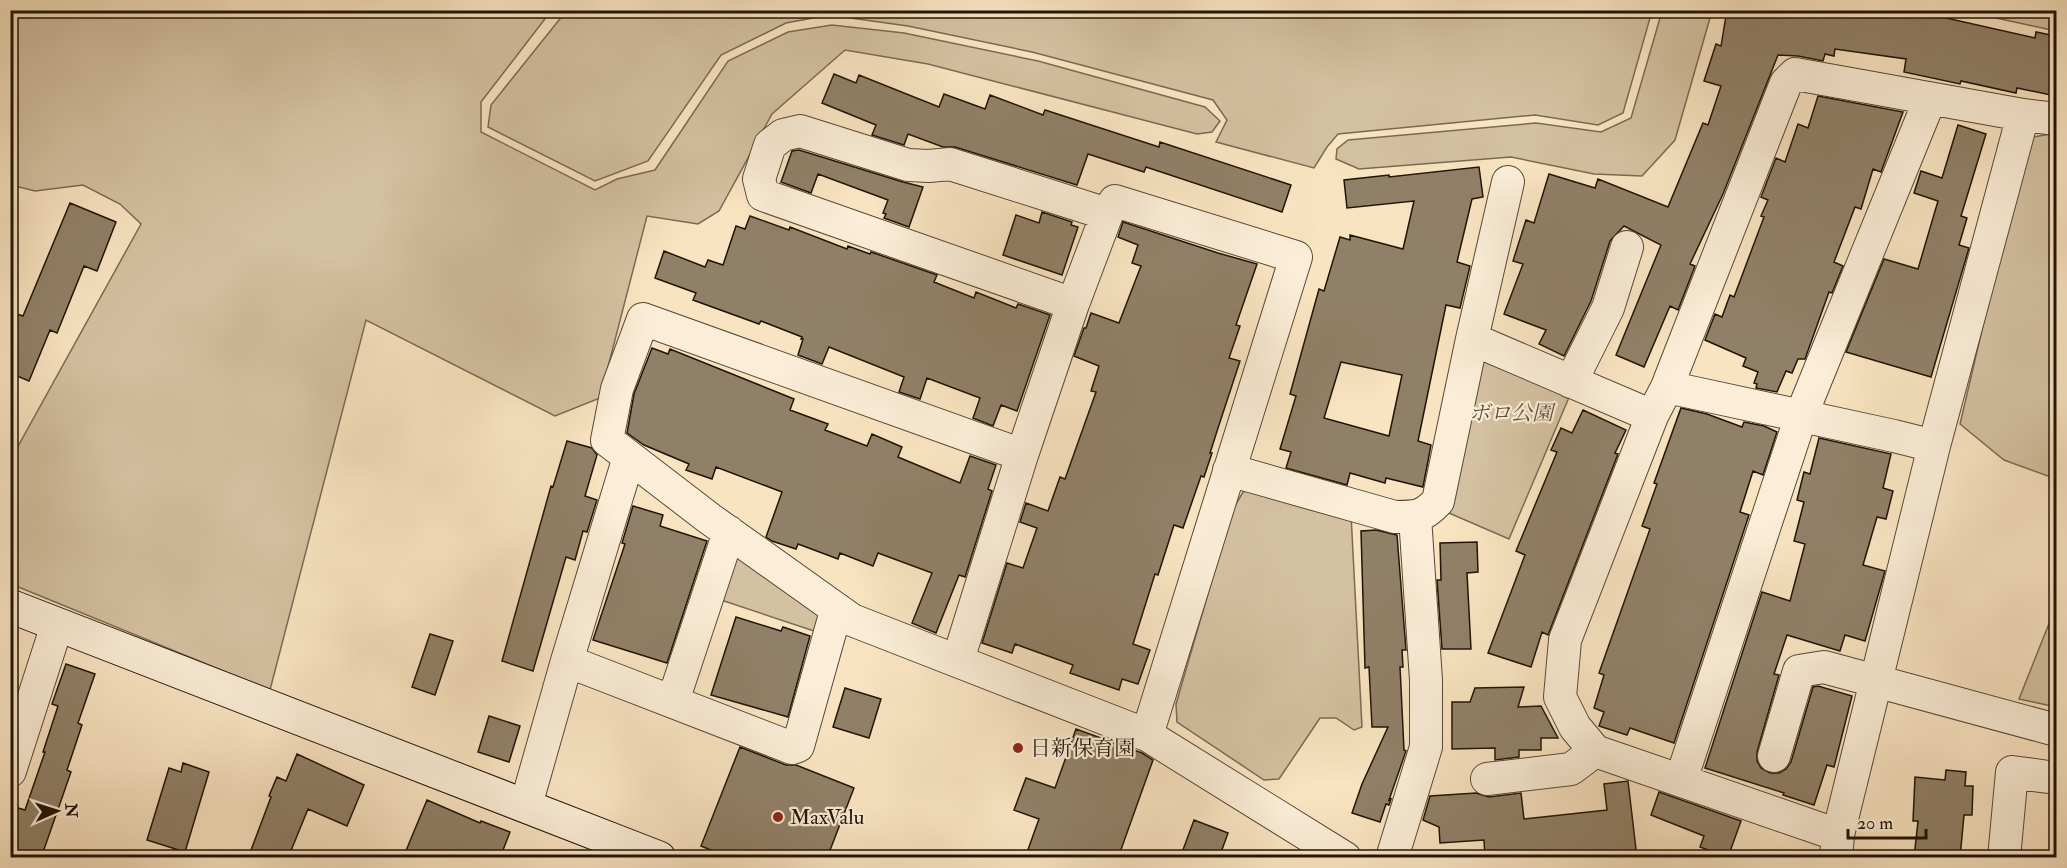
<svg xmlns="http://www.w3.org/2000/svg" width="2067" height="868" font-family="'IM FELL Double Pica','Noto Serif JP',serif">
<style>
.green{fill:#d4c1a1;stroke:#7a6a54;stroke-width:1.5}
.building{fill:#918068;stroke:#211407;stroke-width:1.5;fill-rule:evenodd}
.lines{fill:none;stroke-linecap:round;stroke-linejoin:round}
.street-casing{stroke:#574836;stroke-width:34}
.secondary-casing{stroke:#211407;stroke-width:35}
.street{stroke:#fbedd7;stroke-width:32}
.secondary{stroke:#fbedd7;stroke-width:33}
.poi-dot{fill:#8f2418;stroke:#fbedd7;stroke-width:2}
.labels{text-anchor:middle;stroke-width:4.5;stroke-linejoin:round;paint-order:stroke}
.park-label{font-size:21px;font-style:italic;fill:#60513d;stroke:#fbedd7}
.poi-label{font-size:21px;fill:#211407;stroke:#fbedd7;text-anchor:start}
</style>
<rect width="100%" height="100%" fill="#f9e4c1"/>
<filter id="stains"><feTurbulence type="fractalNoise" baseFrequency=".00333" numOctaves="4"/><feColorMatrix values="0 0 0 0 .2 0 0 0 0 .09 0 0 0 0 .02 0 0 0 .5 -.17"/></filter>
<radialGradient id="worn" r=".72"><stop offset=".6" stop-color="#630" stop-opacity="0"/><stop offset="1" stop-color="#630" stop-opacity=".3"/></radialGradient>
<path class="green" d="M567,10H1652V11L1623,113L1598,125L1535,115L1338,134L1327,147L1314,168L1216,142L1227,120L1213,100L1032,52L908,26L829,15L786,23L721,55L648,161L595,181L488,127L491,105Z
M10,11H551L481,102V132L595,190L617,179L655,170L728,61L788,32L832,25L904,33L1038,61L1205,107L1220,121L1212,132L1197,134L928,64L845,50L772,114L719,211L698,224L647,216L600,398L555,416L366,320L270,690L11,584V459L141,224L120,204L83,185L35,191L11,185Z
M1662,11H1712L1675,140L1642,176L1594,174L1511,157L1359,169L1336,159L1337,149L1348,140L1536,123L1601,132L1631,118Z
M1964,11H2056V31Z
M2056,133V479L2004,460L1960,424L2027,138Z
M1490,353L1573,388L1509,539L1442,510L1476,359Z
M1257,489L1351,514L1362,727L1354,730L1336,718H1320L1279,779L1264,780L1177,722L1176,704L1232,511L1243,492Z
M746,554L818,611L822,623L820,633L715,598L727,559Z
M2056,606V707L2019,699Z"/>
<path class="building" d="M1727,10H1905L1924,13L2035,38L2036,32L2056,36V96L2017,88L2016,93L1961,81L1960,84L1904,72L1906,59L1835,49L1834,56L1825,54L1823,61L1798,56L1778,55L1723,194L1690,264L1695,266L1678,310L1670,306L1644,367L1616,355L1661,245L1624,226L1610,241L1591,301L1564,356L1539,344L1546,330L1504,314L1523,264L1513,261L1526,220L1534,223L1549,174L1595,188L1598,179L1668,207L1703,123L1708,125L1721,86L1704,81L1716,44L1721,46Z
M834,74L856,83L859,75L939,107L944,94L985,109L990,95L1043,115L1045,110L1159,147L1160,142L1291,185L1282,212L1146,167L1144,172L1088,154L1077,185L955,147H943L908,134L904,145L872,135L876,125L822,103Z
M1818,96L1903,112L1881,172L1873,169L1861,209L1855,207L1834,262L1843,266L1832,293L1829,292L1805,359H1798L1792,373L1786,371L1777,392L1756,388L1757,384L1754,383L1758,372L1743,366L1746,358L1705,340L1715,314L1722,317L1730,295L1734,297L1764,217L1761,216L1768,200L1761,197L1776,158L1785,162L1798,124L1808,128Z
M1958,125L1986,134L1961,216L1967,218L1959,245L1969,248L1931,377L1846,352L1884,259L1918,269L1938,201L1914,193L1921,171L1942,178Z
M799,150L903,182L923,187L909,227L884,218L886,214L883,213L888,200L818,174L811,193L781,182L792,151Z
M1479,167L1483,197L1472,199L1457,262L1470,266L1460,308L1446,305L1418,441L1431,445L1423,487L1386,478L1385,483L1350,473L1347,485L1286,468L1291,452L1280,449L1296,396L1290,394L1319,289L1324,291L1340,237L1350,240V235L1403,249L1414,201L1347,208L1344,180L1389,175V177ZM1341,362L1402,375L1389,436L1324,418Z
M70,203L116,222L97,271L84,266L57,333L50,330L29,381L10,373V330L17,314L23,316Z
M1042,212L1072,222L1071,225L1078,227L1062,275L1003,255L1016,215L1039,223Z
M750,216L789,230L790,227L847,249L848,246L870,254L871,252L937,275L934,282L974,298L976,292L1016,308L1018,304L1050,315L1017,411L1001,405L993,426L973,418L980,398L927,378L920,399L899,392L904,377L829,347L822,364L798,355L803,339H801L802,337L761,321L759,324L693,300L696,293L655,278L664,251L705,267L708,260L723,265L736,226L745,229Z
M1123,222L1218,253L1257,264L1236,325L1240,326L1229,358L1240,361L1219,425L1210,453H1212L1204,477L1201,476L1183,528L1174,525L1158,575L1155,574L1133,644L1150,650L1138,684L1122,679L1119,690L1070,673L1073,665L1015,644L1012,653L982,643L1007,563L1023,568L1037,528L1020,522L1026,503L1048,511L1060,477L1065,479L1096,392L1091,391L1099,366L1074,356L1084,328H1086L1091,313L1119,323L1141,266L1132,263L1138,245L1118,237Z
M652,348L668,354L670,349L794,399L790,410L828,424L825,430L867,446L872,434L902,447L898,457L960,483L970,456L996,465L988,489L992,491L965,577L959,575L936,633L912,623L932,573L878,553L873,566L840,553L838,559L798,544L796,549L772,541L766,537L782,492L716,467L712,479L686,470L689,464L644,445L627,433L634,394Z
M1681,408L1707,414L1742,427L1744,422L1764,426L1777,432L1763,475L1753,471L1740,512L1749,515L1674,743L1630,728L1627,735L1599,726L1604,712L1594,708L1604,675L1599,673L1650,529L1642,526L1657,484L1654,483Z
M1583,410L1626,430L1615,453L1618,454L1548,635L1542,632L1531,667L1488,653L1525,555L1516,551L1557,452L1551,450L1561,428L1572,433Z
M1819,438L1891,454L1883,488L1893,491L1886,519L1877,517L1863,565L1885,571L1865,641L1845,635L1840,651L1787,635L1774,674L1779,675L1757,752V761L1761,768L1770,773H1779L1786,769L1791,762L1813,687L1818,686L1852,696L1834,767L1827,765L1814,805L1783,795L1784,793L1705,768L1762,592L1790,601L1805,544L1794,541L1804,502L1797,500L1804,472L1810,474Z
M567,441L592,448L597,455L585,496L597,500L587,532L583,531L575,560L566,557L533,671L502,661L551,486L553,487Z
M633,506L663,515L660,526L707,541L667,663L593,640L625,544L622,543Z
M1376,530L1397,535L1406,650H1402L1403,667H1400L1404,750L1406,751L1389,800L1391,799L1389,805L1386,804L1380,822L1352,813L1362,784L1388,727H1372L1369,667L1365,668L1361,531Z
M1477,542L1478,572L1467,573L1471,649H1442L1437,580H1441L1440,543Z
M736,617L781,631L783,627L810,636L788,717L711,695Z
M430,634L453,641L435,695L412,687Z
M66,664L95,674L78,723L82,725L67,770L71,772L41,858H10V828L18,808L25,810L45,752H43L58,706L52,704Z
M1524,687L1518,707L1541,706L1558,738H1541V750H1519V757L1495,760V748L1452,749V702H1470L1475,688Z
M845,688L881,699L869,738L833,727Z
M489,716L520,726L509,762L478,752Z
M1076,729L1142,753L1153,760L1118,858H1025L1039,819L1014,810L1026,778L1055,788Z
M740,747L786,765H796L854,788L827,858H731L701,846Z
M297,754L364,785L347,826L308,809L288,858H248L271,797L269,796L277,777L286,781Z
M183,763L209,772L185,852L147,840L169,768L181,772Z
M1946,770L1966,772L1965,786H1973L1972,815H1964L1960,858H1914L1918,821H1913L1915,777L1945,780Z
M1628,781L1637,858H1542V852L1485,857L1484,840L1440,843L1439,827L1423,820L1430,796L1476,793L1489,797L1521,793L1524,819L1607,810L1604,784Z
M1659,792L1741,821L1728,857L1700,847L1704,836L1651,815Z
M427,800L480,823L481,821L510,832L500,858H403Z
M1194,820L1228,833L1219,858H1180Z"/>
<g class="lines">
<g class="street-casing">
<path id="street" d="M2023,115L2056,119
M1073,304L763,195L759,179L770,145L783,135L800,131L908,165L929,166L950,164L1107,214
M1472,339L1508,182
M1571,382L1608,308L1627,247
M1667,387L1894,436L1934,446
M1022,455L643,319L617,389L607,440L710,519L852,620L1147,735L1345,858
M1229,470L1395,517C1417,517 1423,517 1438,501L1472,339L1652,416
M958,660L1022,455L1073,304L1107,214L1115,201L1296,257L1147,735
M567,661L792,748L798,746L836,611
M673,701L729,532
M1774,756L1799,671L1824,667L2056,730
M10,771L57,625
M1487,779L1571,769L1595,751
M1681,780L1801,416L1930,99
M526,805L567,661L629,457
M1392,858L1426,747V680L1415,517
M1836,858L1838,835L1934,446L2023,115L1795,74L1786,83L1667,387L1652,416L1565,640L1560,697L1575,727L1595,751L1838,835
M2004,858L2012,772L2056,778"/>
</g>
<g class="secondary-casing">
<path id="secondary" d="M10,606L659,858"/>
</g>
<use href="#street" class="street"/>
<use href="#secondary" class="secondary"/>
</g>
<g class="poi-dot">
<circle cx="1018" cy="748" r="6"/>
<circle cx="778" cy="817" r="6"/>
</g>
<g class="labels">
<g class="park-label">
<text x="1511" y="420">ボロ公園</text>
</g>
<g class="poi-label">
<text x="1030" y="755">日新保育園</text>
<text x="790" y="824">MaxValu</text>
</g>
</g>
<rect width="2067" height="868" fill="none" stroke="#f9e4c1" stroke-width="36"/>
<rect x="12" y="12" width="2043" height="844" fill="none" stroke="#211407" stroke-width="3"/>
<rect x="18" y="18" width="2031" height="832" fill="none" stroke="#211407" stroke-width="1.5"/>
<g transform="translate(57 811) rotate(87)" stroke="#fbedd7" stroke-width="4.5" paint-order="stroke">
<path d="M0-4.5L10 22L0 15L-10 22Z" fill="#211407"/>
<text y="-9" font-size="16" font-weight="bold" text-anchor="middle" fill="#211407">N</text>
</g>
<path d="M1848 829v9h78v-9" fill="none" stroke="#211407" stroke-width="3"/>
<text x="1857" y="829" font-size="18" fill="#211407" stroke="#fbedd7" stroke-width="4.5" paint-order="stroke">20 m</text>
<rect width="100%" height="100%" filter="url(#stains)"/>
<rect width="100%" height="100%" fill="url(#worn)"/>
</svg>
